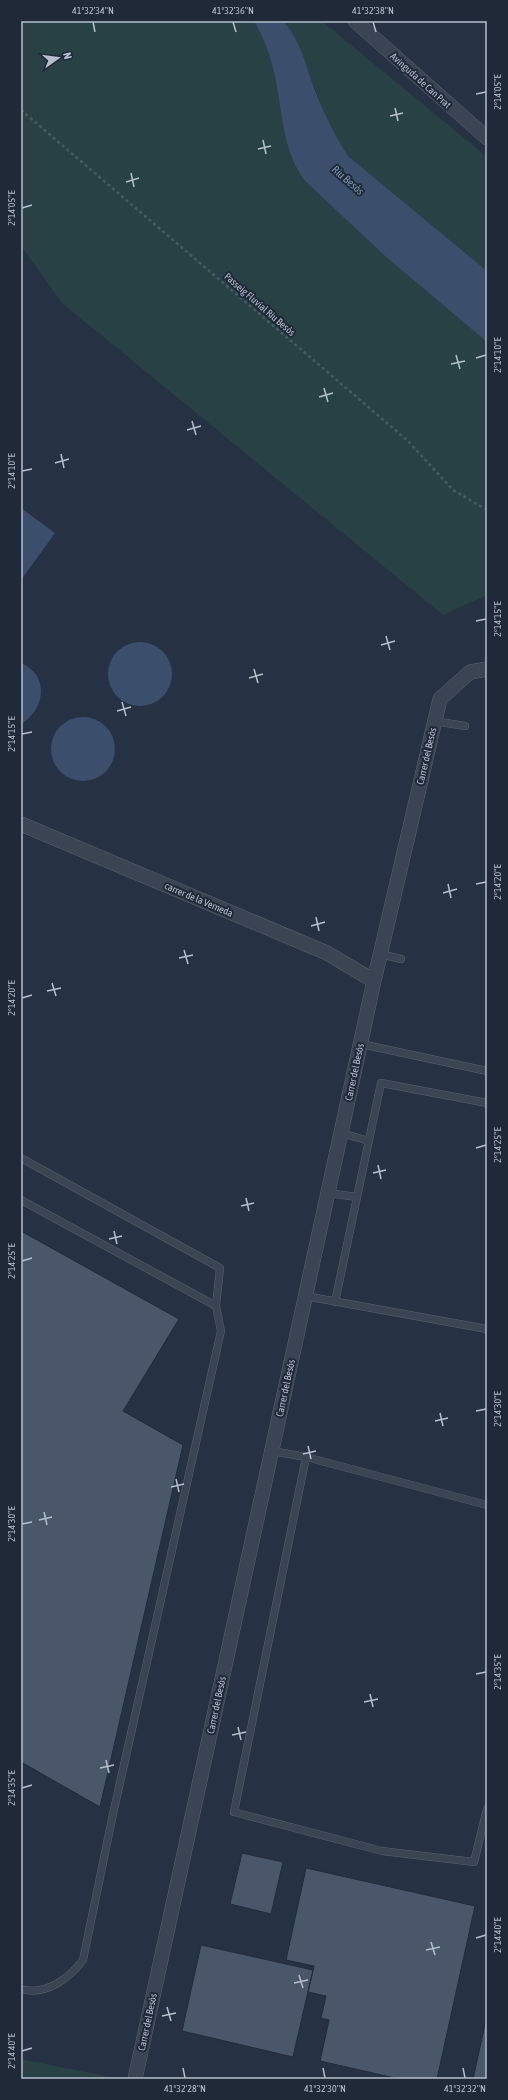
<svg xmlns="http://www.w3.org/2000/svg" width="508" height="2100" font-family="'Asap Condensed',sans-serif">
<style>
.green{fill:#284144}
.water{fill:#3b4f6c}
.building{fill:#4a5669;stroke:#212b3a}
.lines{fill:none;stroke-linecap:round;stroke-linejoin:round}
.service-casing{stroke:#586270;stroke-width:8}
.minor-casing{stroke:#586270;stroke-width:15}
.path{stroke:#465d60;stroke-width:2.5;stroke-dasharray:3 3;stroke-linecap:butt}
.service{stroke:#3a4453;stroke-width:7}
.minor{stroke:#3a4453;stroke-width:14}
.ticks{fill:none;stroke:#b7bfcc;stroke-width:1.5}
.labels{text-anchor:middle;stroke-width:4;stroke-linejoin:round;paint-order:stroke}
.street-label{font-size:10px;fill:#b7bfcc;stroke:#1f2938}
.water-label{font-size:11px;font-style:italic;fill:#7e95b4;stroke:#1f2938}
.neatline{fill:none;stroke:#b7bfcc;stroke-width:1.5}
.ticks-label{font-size:10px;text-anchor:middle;fill:#b7bfcc}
</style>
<rect width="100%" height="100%" fill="#263243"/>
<path class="green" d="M21,21H254C265,40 272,60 276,82C283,117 283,152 305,181L385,256L487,342V595L443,615L62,303L21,246Z
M283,21H322L487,157V271L348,156C343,149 337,141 333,133C315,96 307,55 283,21Z
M21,2060H25L121,2079H21Z"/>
<path class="water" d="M254,21H283C301,41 307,69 316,93C325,116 335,136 348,156L487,271V342L385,256L305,181C283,152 283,117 276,82C272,60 265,40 254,21Z
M21,508L55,533L21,580Z
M108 674a32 32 0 1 1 64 0a32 32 0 1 1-64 0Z
M21,663C50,675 45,710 21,724Z
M51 749a32 32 0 1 1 64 0a32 32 0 1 1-64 0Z"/>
<path class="building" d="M21,1231L179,1319L123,1411L183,1445L100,1807L21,1762Z
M242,1853L283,1862L271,1914L230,1904Z
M306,1868L475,1906L437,2079H399L320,2061L329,2020L321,2018L326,1996L308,1992L314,1966L286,1960Z
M201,1945L313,1970L293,2057L182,2031Z
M487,2015V2079H473Z"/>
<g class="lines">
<g class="service-casing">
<path id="service" d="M434,721L465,726
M380,954L401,959
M361,1044L487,1071
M341,1133L369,1141
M21,1158L220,1268L216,1306L21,1200
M328,1193L357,1197
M305,1296L487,1329
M335,1302L381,1083L487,1103
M272,1451L306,1457L487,1505
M306,1457L234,1812L382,1851L474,1862L487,1809
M21,1989C45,1996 69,1979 83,1960L113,1814L221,1331L216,1306"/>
</g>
<g class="minor-casing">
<path id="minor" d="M355,21L487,138
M21,824L327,953L374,981
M135,2079L374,981L440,699L470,672L487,669"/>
</g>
<path class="path" d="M21,110L408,441L453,490L487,510"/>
<use href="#service" class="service"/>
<use href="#minor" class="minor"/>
</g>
<path class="ticks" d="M93,22L95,32M233,22L236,32M373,22L376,32M476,94L486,92M395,108L398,121M390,116L403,113M263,140L266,154M258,149L271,146M131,173L134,187M126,182L139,178M22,208L32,205M456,355L460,369M476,358L486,355M451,364L465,361M324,388L328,402M319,397L333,393M192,421L196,435M187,430L201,426M61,454L64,468M55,463L69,459M22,471L32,469M476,621L486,619M386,636L390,650M381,645L395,641M254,669L258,683M249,678L263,674M122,702L126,716M117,711L131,707M22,734L32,732M448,884L451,898M476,884L486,882M443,893L457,889M316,917L319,931M311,926L325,922M184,950L188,964M179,958L193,955M52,983L56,996M47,991L61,988M22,998L32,995M476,1148L486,1145M378,1165L381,1179M373,1173L386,1170M246,1198L249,1211M241,1206L254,1203M114,1231L117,1244M109,1239L122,1236M22,1261L32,1258M476,1411L486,1409M440,1413L443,1426M435,1421L448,1418M308,1446L311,1459M303,1454L316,1451M176,1479L179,1492M171,1487L184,1484M44,1512L47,1525M39,1520L52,1517M22,1524L32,1522M476,1674L486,1672M370,1694L373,1707M364,1702L378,1699M238,1727L241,1740M232,1735L246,1732M106,1760L109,1773M100,1768L114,1765M22,1788L32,1785M476,1938L486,1935M431,1942L435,1955M426,1950L440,1947M299,1975L303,1988M294,1983L308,1980M167,2007L171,2021M162,2016L176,2013M22,2051L32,2048M183,2068L185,2078M323,2068L325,2078M463,2068L465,2078"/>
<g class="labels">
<g class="street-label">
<text transform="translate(421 80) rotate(42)" y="4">Avinguda de Can Prat</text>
<text transform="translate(260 304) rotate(41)" y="4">Passeig Fluvial Riu Besòs</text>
<text transform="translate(426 756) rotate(-77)" y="4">Carrer del Besòs</text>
<text transform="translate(199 899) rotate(23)" y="4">carrer de la Verneda</text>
<text transform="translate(354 1072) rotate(-78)" y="4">Carrer del Besòs</text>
<text transform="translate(285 1388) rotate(-78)" y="4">Carrer del Besòs</text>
<text transform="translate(216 1705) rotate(-78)" y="4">Carrer del Besòs</text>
<text transform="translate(147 2022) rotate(-78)" y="4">Carrer del Besòs</text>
</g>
<g class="water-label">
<text transform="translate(348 180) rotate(41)" y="4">Riu Besòs</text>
</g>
</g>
<rect width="508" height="2100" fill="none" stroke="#1f2938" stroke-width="44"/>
<g transform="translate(58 58) rotate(76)" stroke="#1f2938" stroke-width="3" paint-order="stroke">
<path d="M0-3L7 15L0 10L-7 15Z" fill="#b7bfcc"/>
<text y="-6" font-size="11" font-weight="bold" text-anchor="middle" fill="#b7bfcc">N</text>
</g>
<rect x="22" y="22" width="464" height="2056" class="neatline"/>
<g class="ticks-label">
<text x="93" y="14">41°32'34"N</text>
<text x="233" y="14">41°32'36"N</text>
<text x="373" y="14">41°32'38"N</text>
<text transform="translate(497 92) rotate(-90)" y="4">2°14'05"E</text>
<text transform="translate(11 208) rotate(-90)" y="4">2°14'05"E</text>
<text transform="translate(497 355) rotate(-90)" y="4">2°14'10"E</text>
<text transform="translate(11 471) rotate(-90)" y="4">2°14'10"E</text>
<text transform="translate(497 619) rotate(-90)" y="4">2°14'15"E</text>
<text transform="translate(11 734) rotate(-90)" y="4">2°14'15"E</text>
<text transform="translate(497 882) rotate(-90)" y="4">2°14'20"E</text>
<text transform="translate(11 998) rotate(-90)" y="4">2°14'20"E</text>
<text transform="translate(497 1145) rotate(-90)" y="4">2°14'25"E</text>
<text transform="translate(11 1261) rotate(-90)" y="4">2°14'25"E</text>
<text transform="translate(497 1409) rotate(-90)" y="4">2°14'30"E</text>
<text transform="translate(11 1524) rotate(-90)" y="4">2°14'30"E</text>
<text transform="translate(497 1672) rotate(-90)" y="4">2°14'35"E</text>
<text transform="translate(11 1788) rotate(-90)" y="4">2°14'35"E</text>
<text transform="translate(497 1935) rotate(-90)" y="4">2°14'40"E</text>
<text transform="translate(11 2051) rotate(-90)" y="4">2°14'40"E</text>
<text x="185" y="2092">41°32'28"N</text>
<text x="325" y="2092">41°32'30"N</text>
<text x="465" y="2092">41°32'32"N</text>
</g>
</svg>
